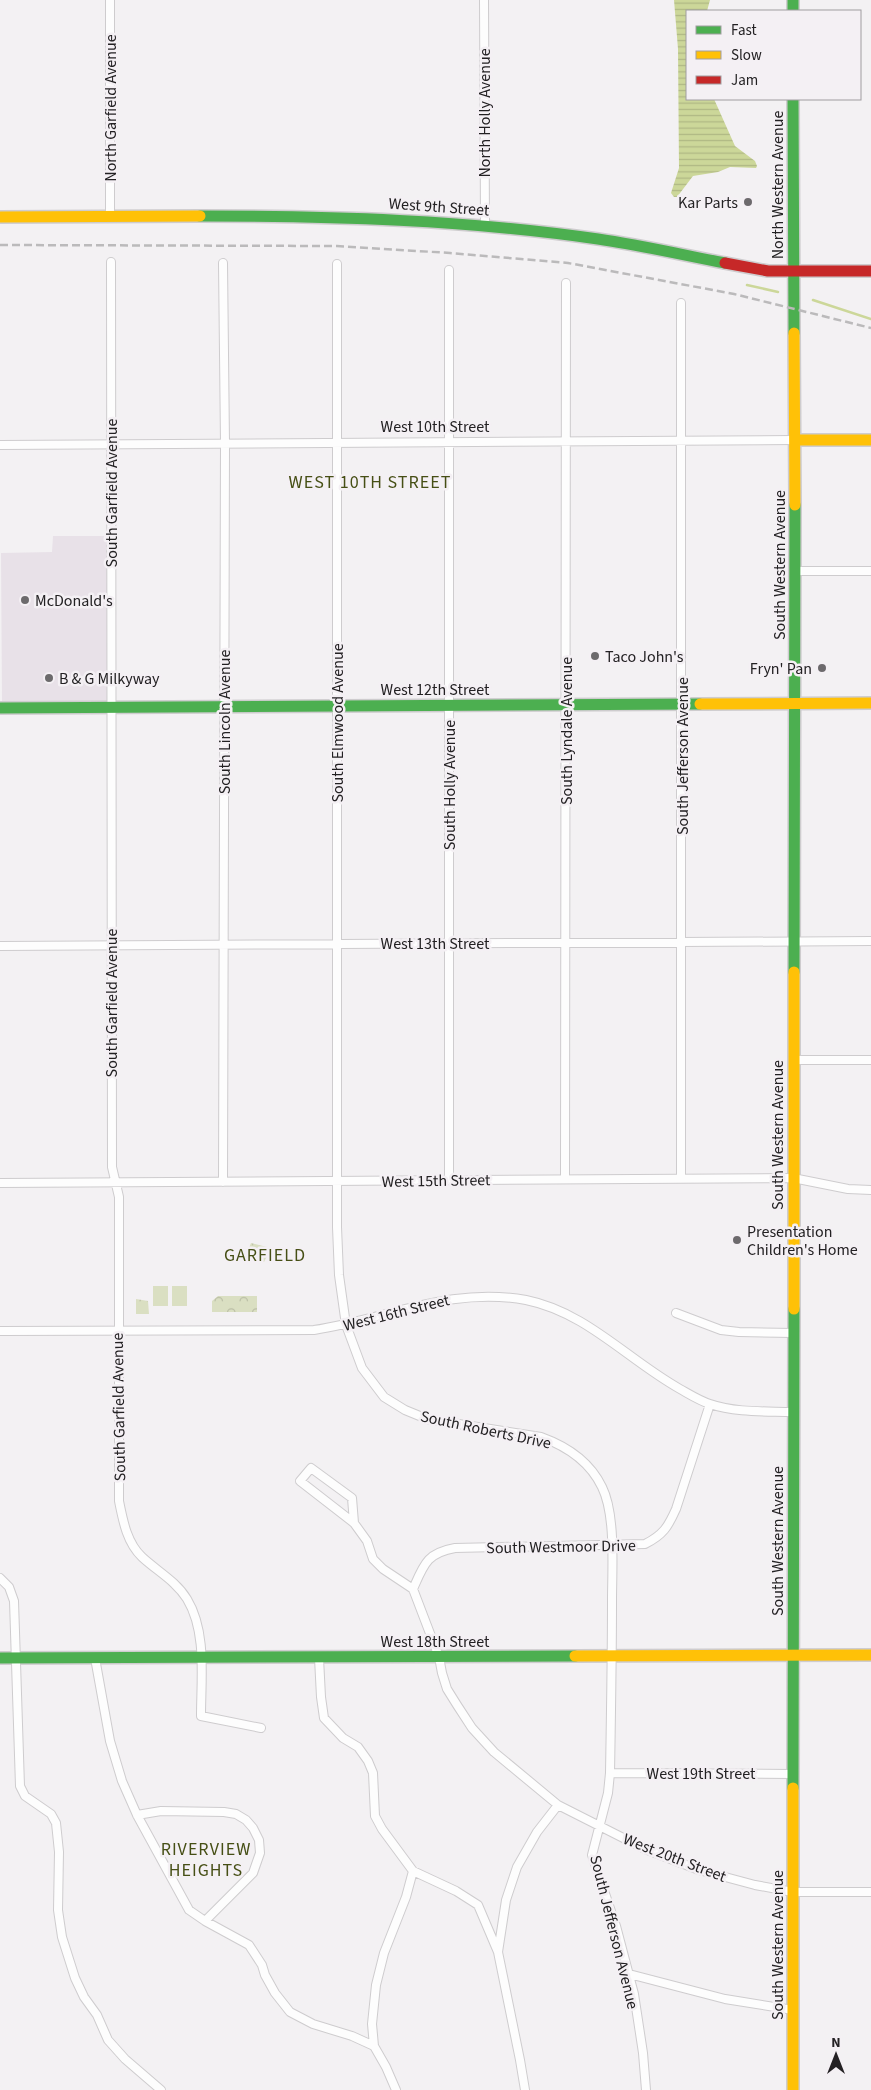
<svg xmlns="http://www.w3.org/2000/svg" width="871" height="2090" font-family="'Source Sans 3',sans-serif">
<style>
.built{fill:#e8e1e8}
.park{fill:url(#park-crowns)}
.garden{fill:#dadfc2}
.water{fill:url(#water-rules)}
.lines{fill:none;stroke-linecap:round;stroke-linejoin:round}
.stream{stroke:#ccd799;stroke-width:2.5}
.street-casing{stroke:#ceccce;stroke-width:10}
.fast-casing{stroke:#ceccce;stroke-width:14}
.slow-casing{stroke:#ceccce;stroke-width:14}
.jam-casing{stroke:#ceccce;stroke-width:14}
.street{stroke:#fdfdfd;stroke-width:8}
.fast{stroke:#4caf50;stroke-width:11}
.slow{stroke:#ffc107;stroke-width:11}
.jam{stroke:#c62828;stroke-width:11}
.rail{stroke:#bbbabb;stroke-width:2.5;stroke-dasharray:8 4;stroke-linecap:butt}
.poi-dot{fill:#6c6a6c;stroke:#f4f0f4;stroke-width:2}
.labels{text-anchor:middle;stroke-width:5;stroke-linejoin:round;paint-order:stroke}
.street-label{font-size:16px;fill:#232123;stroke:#f4f0f4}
.poi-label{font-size:16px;fill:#232123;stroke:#f4f0f4;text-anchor:start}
.neighbourhood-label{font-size:18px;letter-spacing:1px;fill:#464f15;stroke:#f4f0f4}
</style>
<defs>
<pattern id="park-crowns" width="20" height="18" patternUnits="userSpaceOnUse" patternTransform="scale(1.25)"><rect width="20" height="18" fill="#dadfc2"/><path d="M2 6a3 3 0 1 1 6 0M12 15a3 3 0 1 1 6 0" fill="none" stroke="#bbbfa6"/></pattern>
<pattern id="water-rules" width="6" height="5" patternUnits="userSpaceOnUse" patternTransform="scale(1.25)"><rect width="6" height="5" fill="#ccd799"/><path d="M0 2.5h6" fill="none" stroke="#afb884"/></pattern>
</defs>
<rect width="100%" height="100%" fill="#f3f1f3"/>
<path class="built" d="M53,536H108L107,701L2,702L1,553L52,552Z"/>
<path class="park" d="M251,1243L271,1248L264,1262L246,1255Z
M218,1296H257V1312H212V1301Z
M136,1299L148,1301L149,1314H136Z"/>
<path class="garden" d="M153,1286H168V1306H153Z
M172,1286H187V1306H172Z"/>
<path class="water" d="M674,0H710L707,11H687V99H714L735,146L755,161L757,166L756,168L730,167L718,172L693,176L677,197H674L671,193L679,168L678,49Z"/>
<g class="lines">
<path class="stream" d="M747,285L778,292
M813,300L871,319"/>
<g class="street-casing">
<path id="street" d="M110,0V217
M484,0L485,226
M111,262L112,1167L119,1197V1501C123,1521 127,1543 142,1557C157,1571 176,1581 187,1599C207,1632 201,1678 201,1716L261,1728
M337,264V1227L339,1275L346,1325L362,1368L384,1397L405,1410L427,1419L541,1437C566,1446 590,1462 602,1487C616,1515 612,1569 612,1600C612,1658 611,1715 610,1773L608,1793L592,1855L616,1926L634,1994L643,2053L646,2090
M449,270V1179
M681,303V1178
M0,445L795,440
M795,571H871
M0,946L871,941
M794,1060H871
M565,1179L566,283
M223,1182L225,444L223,263
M0,1183L793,1178L848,1189L871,1190
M676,1313L721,1330L739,1332L793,1333
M0,1331L314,1330C387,1319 450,1286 526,1300C586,1312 628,1360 680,1389C689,1394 700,1401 710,1404C736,1413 766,1411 793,1412
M710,1404L676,1509C668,1527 663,1535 645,1544L455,1548C427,1553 424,1564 413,1589L439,1657L442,1673L447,1689L457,1705L472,1728L494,1752L558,1805L645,1849L699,1870L755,1885L793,1892H871
M354,1523L352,1498L311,1468L300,1481L354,1523L367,1541L373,1559L383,1569L413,1589
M0,1578L9,1587L14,1601L20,1786L25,1796L51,1814L56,1823L59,1852L58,1910L62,1937L75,1978L84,1997L97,2015L108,2040L125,2059L161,2090
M95,1658L110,1741L122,1781L137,1815L189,1910L205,1921L249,1945L262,1965L265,1975L275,1993L290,2012L313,2024L352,2036L374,2046
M319,1658L321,1697L324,1718L343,1738L358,1747L368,1761L373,1773L375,1816L382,1829L413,1871L456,1891L478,1905L498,1952
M610,1773L793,1774
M137,1815L161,1811L224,1812L236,1814L246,1820L253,1828L259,1840L260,1853L253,1873L205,1921
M629,1974L725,1999L793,2010
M396,2090L386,2067L374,2046L372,2024L376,1985L384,1953L406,1897L413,1871
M525,2090L520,2060L498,1952L506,1900L517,1867L537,1832L558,1805"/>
</g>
<g class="fast-casing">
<path id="fast" d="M793,0V11
M793,99L794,333
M200,216C333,216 466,220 598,239C640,245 683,255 725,263
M0,708L700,704
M794,972L795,505
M0,1658L575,1656
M793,1788L794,1309"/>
</g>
<g class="slow-casing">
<path id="slow" d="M0,217L200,216
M794,333L795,505
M795,440H871
M700,704L871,703
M794,1309V972
M575,1656L871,1655
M793,2090V1788"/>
</g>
<g class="jam-casing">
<path id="jam" d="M725,263L768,271H871"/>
</g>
<use href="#street" class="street"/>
<use href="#fast" class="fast"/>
<use href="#slow" class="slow"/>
<use href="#jam" class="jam"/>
<path class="rail" d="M0,245L337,246L450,253L568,263L734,294L871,328"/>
</g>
<g class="poi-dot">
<circle cx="748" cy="202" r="5"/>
<circle cx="25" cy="600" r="5"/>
<circle cx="595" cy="656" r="5"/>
<circle cx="822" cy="668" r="5"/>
<circle cx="49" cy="678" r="5"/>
<circle cx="737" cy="1240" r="5"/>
</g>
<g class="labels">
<g class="street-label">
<text transform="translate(110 108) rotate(-90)" y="6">North Garfield Avenue</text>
<text transform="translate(484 113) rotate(-90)" y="6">North Holly Avenue</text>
<text transform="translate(777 185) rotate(-90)" y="6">North Western Avenue</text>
<text transform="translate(439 206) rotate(4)" y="6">West 9th Street</text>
<text x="435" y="432">West 10th Street</text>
<text transform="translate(111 493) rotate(-90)" y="6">South Garfield Avenue</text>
<text transform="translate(779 565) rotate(-90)" y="6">South Western Avenue</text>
<text x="435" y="695">West 12th Street</text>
<text transform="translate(224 722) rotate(-90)" y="6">South Lincoln Avenue</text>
<text transform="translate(337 723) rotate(-90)" y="6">South Elmwood Avenue</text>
<text transform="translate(566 731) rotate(-90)" y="6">South Lyndale Avenue</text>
<text transform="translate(682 756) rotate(-90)" y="6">South Jefferson Avenue</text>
<text transform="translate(449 785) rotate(-90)" y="6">South Holly Avenue</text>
<text x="435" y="949">West 13th Street</text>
<text transform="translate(111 1003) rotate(-90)" y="6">South Garfield Avenue</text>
<text transform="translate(777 1135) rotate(-90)" y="6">South Western Avenue</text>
<text transform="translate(436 1180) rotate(-1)" y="6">West 15th Street</text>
<text transform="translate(396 1312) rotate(-14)" y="6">West 16th Street</text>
<text transform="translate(118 1407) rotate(-91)" y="6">South Garfield Avenue</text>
<text transform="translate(486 1429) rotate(12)" y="6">South Roberts Drive</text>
<text transform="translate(777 1541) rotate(-90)" y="6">South Western Avenue</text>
<text transform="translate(561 1546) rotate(-1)" y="6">South Westmoor Drive</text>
<text x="435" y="1647">West 18th Street</text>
<text x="701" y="1779">West 19th Street</text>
<text transform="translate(675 1857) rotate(21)" y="6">West 20th Street</text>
<text transform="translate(615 1932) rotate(76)" y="6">South Jefferson Avenue</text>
<text transform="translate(777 1945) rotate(-90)" y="6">South Western Avenue</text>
</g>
<g class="poi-label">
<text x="738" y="208" text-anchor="end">Kar Parts</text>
<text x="35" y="606">McDonald's</text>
<text x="605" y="662">Taco John's</text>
<text x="812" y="674" text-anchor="end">Fryn' Pan</text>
<text x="59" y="684">B &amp; G Milkyway</text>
<text x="747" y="1237">Presentation<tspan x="747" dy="18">Children's Home</tspan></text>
</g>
<g class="neighbourhood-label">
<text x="370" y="488">WEST 10TH STREET</text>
<text x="265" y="1261">GARFIELD</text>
<text x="206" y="1855">RIVERVIEW<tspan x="206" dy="21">HEIGHTS</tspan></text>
</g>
</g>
<rect x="686" y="10" width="175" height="90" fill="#f4f0f4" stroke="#a09da0"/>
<rect x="696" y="26" width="25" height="8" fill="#4caf50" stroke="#a09da0"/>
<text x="731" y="35" font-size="15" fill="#232123">Fast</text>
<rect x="696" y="51" width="25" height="8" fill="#ffc107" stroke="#a09da0"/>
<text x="731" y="60" font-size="15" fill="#232123">Slow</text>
<rect x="696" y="76" width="25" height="8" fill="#c62828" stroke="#a09da0"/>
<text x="731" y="85" font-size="15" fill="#232123">Jam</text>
<g transform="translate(836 2055)" stroke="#f4f0f4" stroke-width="4" paint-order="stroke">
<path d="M0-4L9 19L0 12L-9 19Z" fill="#232123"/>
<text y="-8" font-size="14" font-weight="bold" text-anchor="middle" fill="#232123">N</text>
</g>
</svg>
